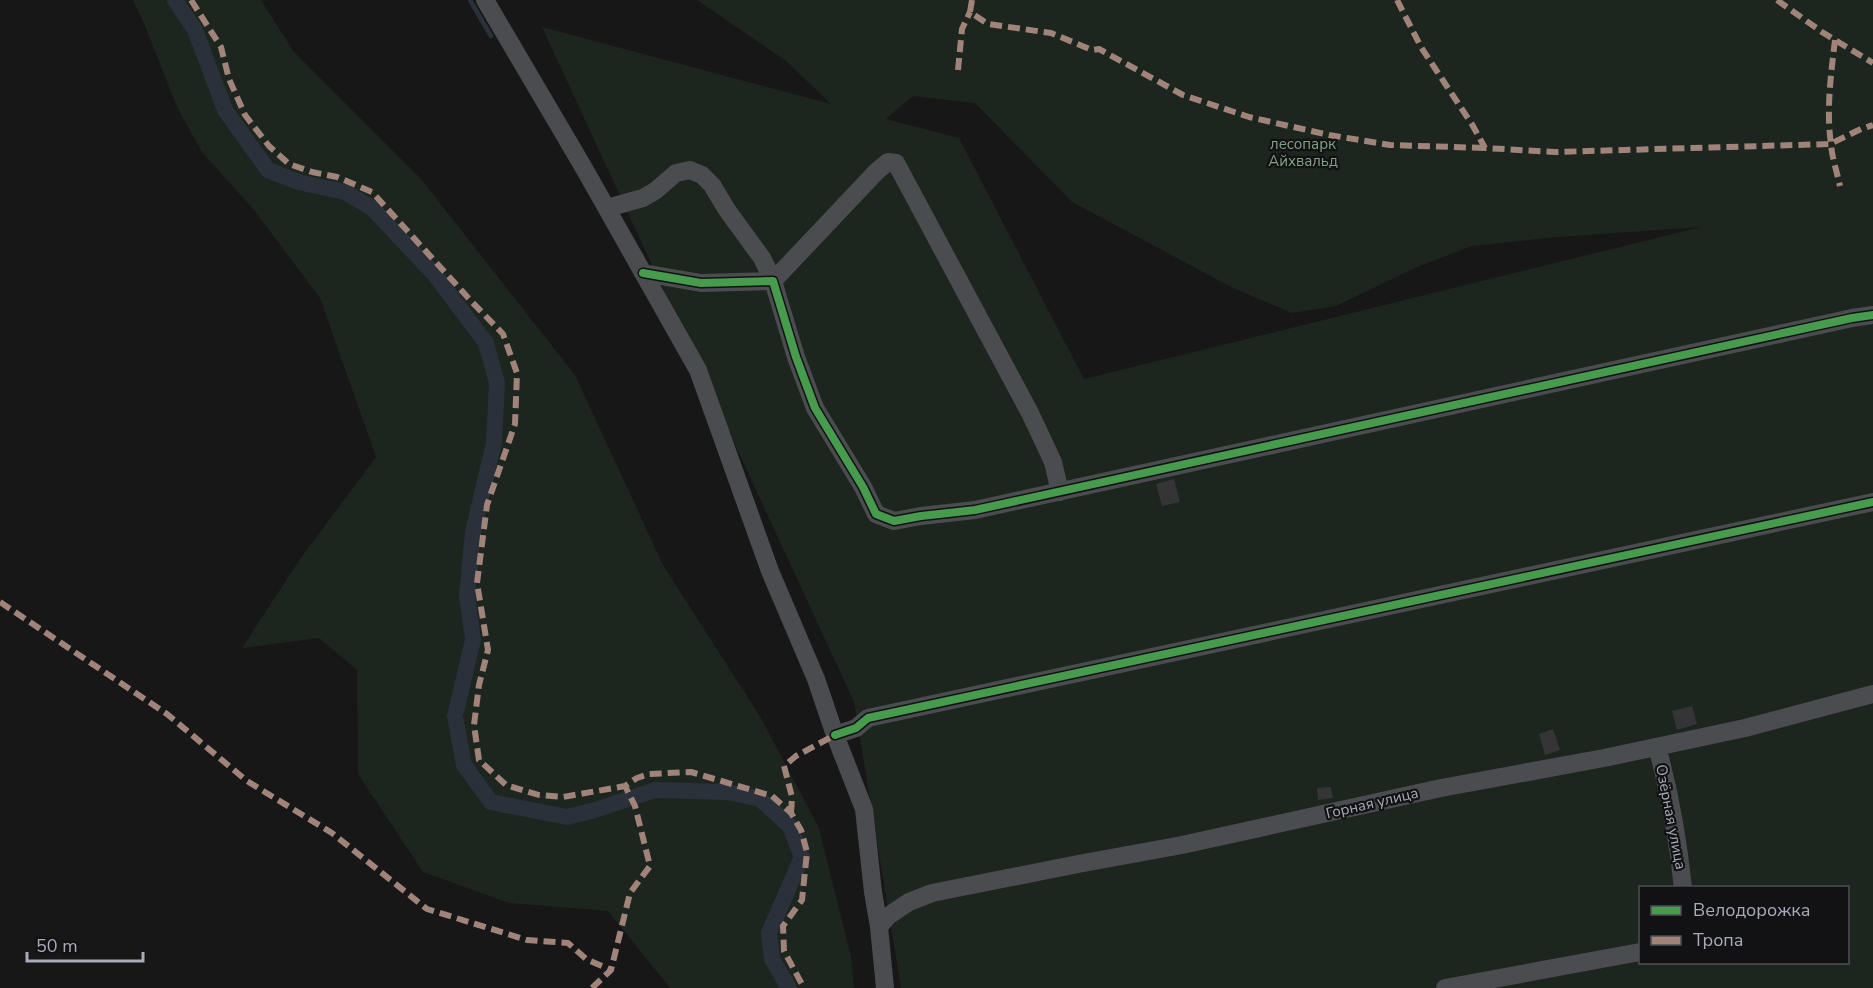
<svg xmlns="http://www.w3.org/2000/svg" width="1873" height="988" font-family="'Nunito Sans',sans-serif">
<style>
.green{fill:#1d251f;fill-rule:evenodd}
.lines{fill:none;stroke-linecap:round;stroke-linejoin:round}
.stream{stroke:#2a313a;stroke-width:4.5}
.canal{stroke:#2a313a;stroke-width:16}
.building{fill:#353537}
.minor{stroke:#4b4c50;stroke-width:18}
.quiet{stroke:#a18479;stroke-width:6;stroke-dasharray:12 6;stroke-linecap:butt}
.cycleway-casing{stroke:#121113;stroke-width:11}
.cycleway{stroke:#469c4c;stroke-width:8}
.labels{text-anchor:middle;stroke-width:4.5;stroke-linejoin:round;paint-order:stroke}
.park-label{font-size:15px;fill:#7fa484;stroke:#121113}
.street-label{font-size:15px;fill:#a8acb9;stroke:#121113}
</style>
<rect width="100%" height="100%" fill="#171717"/>
<path class="green" d="M133,0H261L294,52L421,179L575,375L663,565L761,718L819,828L851,956L854,988H670L608,911L509,903L423,872L358,774L357,670L319,638L242,648L300,559L376,457L320,298L254,210L202,152L177,107L145,26Z
M697,0H1873V988H901L854,702L542,27L831,104L786,61ZM913,96L975,103L1072,202L1233,288L1292,313L1336,306L1417,267L1472,246L1546,238L1701,227L1084,379L959,138L886,119ZM1640,888H1848V962H1640Z"/>
<g class="lines">
<path class="stream" d="M470,0L491,36"/>
<path class="canal" d="M175,0L195,30L225,110L268,170L298,182L345,192L372,208L435,275L486,343L497,383L494,443L473,532L467,595L473,640L455,716L464,765L491,802L567,817L595,810L655,790L727,792L760,799L790,826L802,857L769,933L772,959L789,988"/>
</g>
<path class="building" d="M1174,479L1180,502L1162,506L1156,484Z
M1692,706L1697,724L1677,730L1672,711Z
M1553,729L1560,750L1545,755L1539,734Z
M1331,787L1333,798L1318,800L1317,788Z"/>
<g class="lines">
<path class="minor" d="M485,0L585,170L698,370L770,571L816,679L835,735L864,809L873,892L879,927L885,988
M607,208L643,198L655,191L676,173L690,170L702,175L712,185L727,210L762,258L773,281L877,171L888,162L896,163L1030,413L1053,462L1060,492
M643,273L701,283L773,281L796,357L815,408L863,487L876,514L894,521L921,516L975,510L1852,318L1873,315
M835,735L856,728L868,718L1873,502
M1657,747C1670,793 1678,840 1683,888
M879,927L888,916L909,902L932,893L1078,864L1182,845L1441,788L1604,758L1745,728L1873,694
M1445,988L1640,952"/>
<path class="quiet" d="M191,0L221,47L229,79L245,115L269,146L289,164L312,172L337,177L372,192L472,302L503,334L517,373L515,424L487,505L477,583L488,650L479,685L474,725L479,760L506,785L539,795L563,797L625,786L637,778L649,774L691,772L772,796L791,813L801,830L807,852L802,900L783,926L784,951L804,988
M972,0L970,12L988,24L1051,33L1092,50L1099,49L1183,95L1249,117L1329,135L1390,145L1485,148
M1397,0L1421,47L1473,126L1485,148L1555,152L1830,144L1861,129L1873,125
M1777,0L1822,32L1873,63
M1835,40C1831,74 1826,110 1831,144C1832,158 1837,172 1840,186
M958,70L962,29L970,12
M0,602L167,714L247,781L332,833L427,909L527,940L568,943L586,959L611,970
M791,813L792,797L784,766L796,756L835,735
M592,988L611,970L630,893L650,866L635,806L625,786"/>
<g class="cycleway-casing">
<path id="cycleway" d="M643,273L701,283L773,281L796,357L815,408L863,487L876,514L894,521L921,516L975,510L1852,318L1873,315
M835,735L856,728L868,718L1873,502"/>
</g>
<use href="#cycleway" class="cycleway"/>
</g>
<g class="labels">
<g class="park-label">
<text x="1303" y="149">лесопарк<tspan x="1303" dy="17">Айхвальд</tspan></text>
</g>
<g class="street-label">
<text transform="translate(1372 803) rotate(-13)" y="5">Горная улица</text>
<text transform="translate(1671 817) rotate(79)" y="5">Озёрная улица</text>
</g>
</g>
<rect x="1639" y="886" width="210" height="78" fill="#121113" stroke="#4e4f55" stroke-width="1.5"/>
<rect x="1651" y="906" width="30" height="9" fill="#469c4c" stroke="#4e4f55" stroke-width="1.5"/>
<text x="1693" y="916" font-size="18" fill="#a8acb9">Велодорожка</text>
<rect x="1651" y="936" width="30" height="9" fill="#a18479" stroke="#4e4f55" stroke-width="1.5"/>
<text x="1693" y="946" font-size="18" fill="#a8acb9">Тропа</text>
<path d="M27 952v9h116v-9" fill="none" stroke="#a8acb9" stroke-width="3"/>
<text x="36" y="952" font-size="18" fill="#a8acb9" stroke="#121113" stroke-width="4.5" paint-order="stroke">50 m</text>
</svg>
